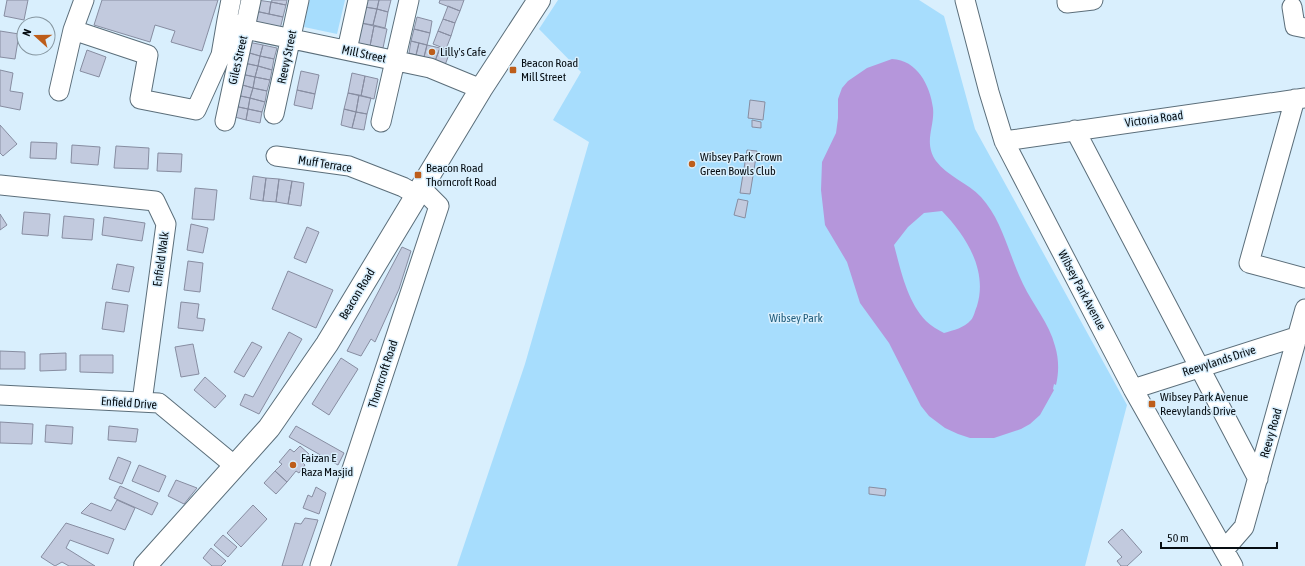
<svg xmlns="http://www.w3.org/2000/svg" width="1305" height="566" font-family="'Asap Condensed',sans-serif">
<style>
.green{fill:#a7ddfd}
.water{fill:#b596db;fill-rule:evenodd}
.building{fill:#c2cade;stroke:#878da1}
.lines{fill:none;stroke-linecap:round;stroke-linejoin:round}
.minor-casing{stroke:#5b6e7a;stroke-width:21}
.major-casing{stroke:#5b6e7a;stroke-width:24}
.minor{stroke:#fff;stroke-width:19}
.major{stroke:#fff;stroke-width:22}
.poi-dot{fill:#bd5d1a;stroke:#d9effd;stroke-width:1.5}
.labels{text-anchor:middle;stroke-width:3;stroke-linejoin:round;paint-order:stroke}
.poi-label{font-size:12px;fill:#060d12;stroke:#d9effd;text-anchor:start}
.street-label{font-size:12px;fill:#060d12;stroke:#d9effd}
.park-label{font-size:12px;fill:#215e7d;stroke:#d9effd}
</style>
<rect width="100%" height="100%" fill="#d9effd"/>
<path class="green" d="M309,0H345L337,34L304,27Z
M558,0H919L944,16L975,129L1127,405L1085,566H457L525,364L589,142L553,120L581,72L539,29Z"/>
<path class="water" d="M892,59C917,60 930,85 933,108C935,127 923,142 936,161C947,176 968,183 981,197C1003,221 1009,256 1023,284C1033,305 1049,323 1055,346C1059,359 1059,372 1056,385L1054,384L1053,389L1054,390L1040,415L1030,424L1021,429L994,438H970L958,434L945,428L929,416L921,406L889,343L860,303L847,262L825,225L821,190L822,162L836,133L838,118V99L842,88L848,81L867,68ZM942,211C966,236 988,270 977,306C975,310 974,317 971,320C964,328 954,330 944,333C938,330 931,326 926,321C907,301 901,271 894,245L908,227L924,213Z"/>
<path class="building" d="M7,0H28L24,20L4,16Z
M102,0H218L202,51L171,42L175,31L155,25L150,42L94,25Z
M257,0L271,2L269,14L255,11Z
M272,0H287L286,5L271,2Z
M366,0H379L377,9L365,7Z
M379,0H391L388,12L377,9Z
M440,0H464L460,11L439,3Z
M271,2L286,5L283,17L269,14Z
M448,6L460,11L455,23L443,19Z
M365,7L377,9L373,25L361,23Z
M377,9L388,12L385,28L373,25Z
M255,11L283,17L280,29L252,23Z
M417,17L432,21L430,33L414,29Z
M443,19L455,23L451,36L438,31Z
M361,23L374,26L370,46L357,43Z
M374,26L387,29L383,48L370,46Z
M414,29L430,33L427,45L411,41Z
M0,31L19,34L15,59L0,57Z
M438,31L451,36L446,49L433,44Z
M411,41L419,43L416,55L409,53Z
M248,42L263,45L260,56L246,52Z
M419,43L427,45L424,57L416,55Z
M263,45L277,48L274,59L260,56Z
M427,45L440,48L435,61L424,57Z
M440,48L450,52L445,65L435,61Z
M87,50L106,57L99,77L80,71Z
M246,52L260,56L258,66L244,63Z
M260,56L274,59L272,70L258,66Z
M244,63L258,66L255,77L241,74Z
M258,66L272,70L270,80L255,77Z
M0,70L13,73L10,91L23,93L20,110L0,106Z
M301,71L319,75L315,94L297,90Z
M352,73L365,76L361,96L348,93Z
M241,74L255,77L253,88L239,84Z
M365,76L378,79L374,99L361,96Z
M255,77L270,80L267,91L253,88Z
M239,84L253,88L250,98L236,95Z
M253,88L267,91L265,102L250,98Z
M297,90L315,94L312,109L294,105Z
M348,93L359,95L356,112L344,109Z
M236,95L250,98L248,109L234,106Z
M359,95L371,98L367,114L356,112Z
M250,98L265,102L262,112L248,109Z
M750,100L765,102L763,120L748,118Z
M234,106L248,109L246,120L231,116Z
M248,109L262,112L260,123L246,120Z
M344,109L356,112L352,128L341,125Z
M356,112L367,114L364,130L352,128Z
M752,120L761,122V128L752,127Z
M0,125L17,144L3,156L0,153Z
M31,142L57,143L56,159L30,158Z
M72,145L100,147L98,165L71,163Z
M116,146L149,148L148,169L114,168Z
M747,150L757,151L750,194L740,193Z
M158,153L182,154L181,172L157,171Z
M253,176L266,178L263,201L250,199Z
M266,178L279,179L276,202L263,201Z
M279,179L292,181L288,204L276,202Z
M292,181L304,183L301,206L288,204Z
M195,188L217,190L214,220L192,219Z
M738,199L748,201L745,218L734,215Z
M24,212L50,214L48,236L22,234Z
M0,214L7,225L0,230Z
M64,216L94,219L92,240L62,238Z
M104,217L145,223L142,241L102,235Z
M191,224L208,228L203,253L187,250Z
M307,227L319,232L306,263L294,258Z
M402,247L411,251L399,289L375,342L371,339L361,356L347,351Z
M188,261L203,263L200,292L184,290Z
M117,264L134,267L129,292L112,289Z
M288,271L333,290L316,328L272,309Z
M106,302L128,305L124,332L102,329Z
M181,302L199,304L197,318L205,319L203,331L178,328Z
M289,332L302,339L259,414L240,405L245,394L253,397Z
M252,342L262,347L244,377L234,372Z
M193,344L199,374L181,377L175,347Z
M0,351L25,352V369H0Z
M66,353V370L40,371V354Z
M80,355H113V373L80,372Z
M341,358L358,369L329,415L312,404Z
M205,377L226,396L215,408L194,390Z
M0,422L33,424L32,444L0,443Z
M46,425L73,427L72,444L45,442Z
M109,426L138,429L136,442L108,440Z
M296,426L344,453L338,465L289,437Z
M300,446L309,454L302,462L305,465L299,473L296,471L287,482L275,471L282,464L279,462L290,449L294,452Z
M118,457L131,462L122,484L109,479Z
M139,465L166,476L159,492L132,481Z
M275,471L287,482L276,494L264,483Z
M176,480L197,488L184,504L168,496Z
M120,486L158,503L152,515L114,498Z
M316,487L326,493L319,514L303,508L308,495L312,497Z
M869,487L886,489L885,496L869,494Z
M117,500L135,508L125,530L81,513L91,503L111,511Z
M253,505L267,519L241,547L227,533Z
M305,518L318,520L302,566H282L295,523L301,524Z
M66,523L114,539L108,554L70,540L66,548L95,566H69L62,562L55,566L41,557Z
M1122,529L1142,552L1127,566H1121L1117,561L1122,557L1108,542Z
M223,535L237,547L228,557L214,545Z
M211,548L226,561L221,566H212L203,558Z"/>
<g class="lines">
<g class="minor-casing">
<path id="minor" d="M84,0L73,30L148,55L140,99L196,110L221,55L227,20
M231,0L227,20L245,29L430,68L481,89
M965,0L989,92L1004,141L1133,389L1233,566
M1067,0V3L1093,0
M1292,7L1295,26L1305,28
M347,50L358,0
M59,91L73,30
M1295,99L1249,263L1305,278
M274,114L299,0
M225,121L251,0
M381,122L409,0
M1075,130L1258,479
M1004,141L1305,98
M276,156L349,166L403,187L417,195
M0,185L155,201L166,224L142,402
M1133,389L1305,334
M0,395L159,403L235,466
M1224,550L1244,527L1305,309
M320,566L439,206L421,188"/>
</g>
<g class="major-casing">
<path id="major" d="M145,566L269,428L327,344L481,89L539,0"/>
</g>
<use href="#minor" class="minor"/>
<use href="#major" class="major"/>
</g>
<g class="poi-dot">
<circle cx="432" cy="52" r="4"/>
<rect x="509" y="66" width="8" height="8" rx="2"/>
<circle cx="692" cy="164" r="4"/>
<rect x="414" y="171" width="8" height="8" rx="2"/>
<rect x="1148" y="400" width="8" height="8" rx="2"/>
<circle cx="293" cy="465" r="4"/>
</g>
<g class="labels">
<g class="poi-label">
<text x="440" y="56">Lilly's Cafe</text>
<text x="521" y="67">Beacon Road<tspan x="521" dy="14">Mill Street</tspan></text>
<text x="700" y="161">Wibsey Park Crown<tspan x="700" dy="14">Green Bowls Club</tspan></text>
<text x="426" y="172">Beacon Road<tspan x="426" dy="14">Thorncroft Road</tspan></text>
<text x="1160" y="401">Wibsey Park Avenue<tspan x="1160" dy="14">Reevylands Drive</tspan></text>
<text x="301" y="462">Faizan E<tspan x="301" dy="14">Raza Masjid</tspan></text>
</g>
<g class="street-label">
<text transform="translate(364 54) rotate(12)" y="4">Mill Street</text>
<text transform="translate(287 57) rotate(-78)" y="4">Reevy Street</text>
<text transform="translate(238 60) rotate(-77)" y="4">Giles Street</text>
<text transform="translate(1154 119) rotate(-8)" y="4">Victoria Road</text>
<text transform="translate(325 164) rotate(9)" y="4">Muff Terrace</text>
<text transform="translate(161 259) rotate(-82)" y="4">Enfield Walk</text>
<text transform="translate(1082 290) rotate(62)" y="4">Wibsey Park Avenue</text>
<text transform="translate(357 294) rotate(-59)" y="4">Beacon Road</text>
<text transform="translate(1219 361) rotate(-18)" y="4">Reevylands Drive</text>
<text transform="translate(383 374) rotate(-72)" y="4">Thorncroft Road</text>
<text transform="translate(129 403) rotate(4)" y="4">Enfield Drive</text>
<text transform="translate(1271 433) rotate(-74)" y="4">Reevy Road</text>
</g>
<g class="park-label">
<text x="796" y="322">Wibsey Park</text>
</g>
</g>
<g transform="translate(36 36) rotate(291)"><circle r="19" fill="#d9effd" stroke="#85959f"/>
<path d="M0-3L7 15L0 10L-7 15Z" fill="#bd5d1a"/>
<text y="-6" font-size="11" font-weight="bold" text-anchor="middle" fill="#060d12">N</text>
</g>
<path d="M1161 542v6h116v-6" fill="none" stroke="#060d12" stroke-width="2"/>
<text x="1167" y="542" font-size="12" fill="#060d12" stroke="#d9effd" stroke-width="3" paint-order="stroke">50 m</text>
</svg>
